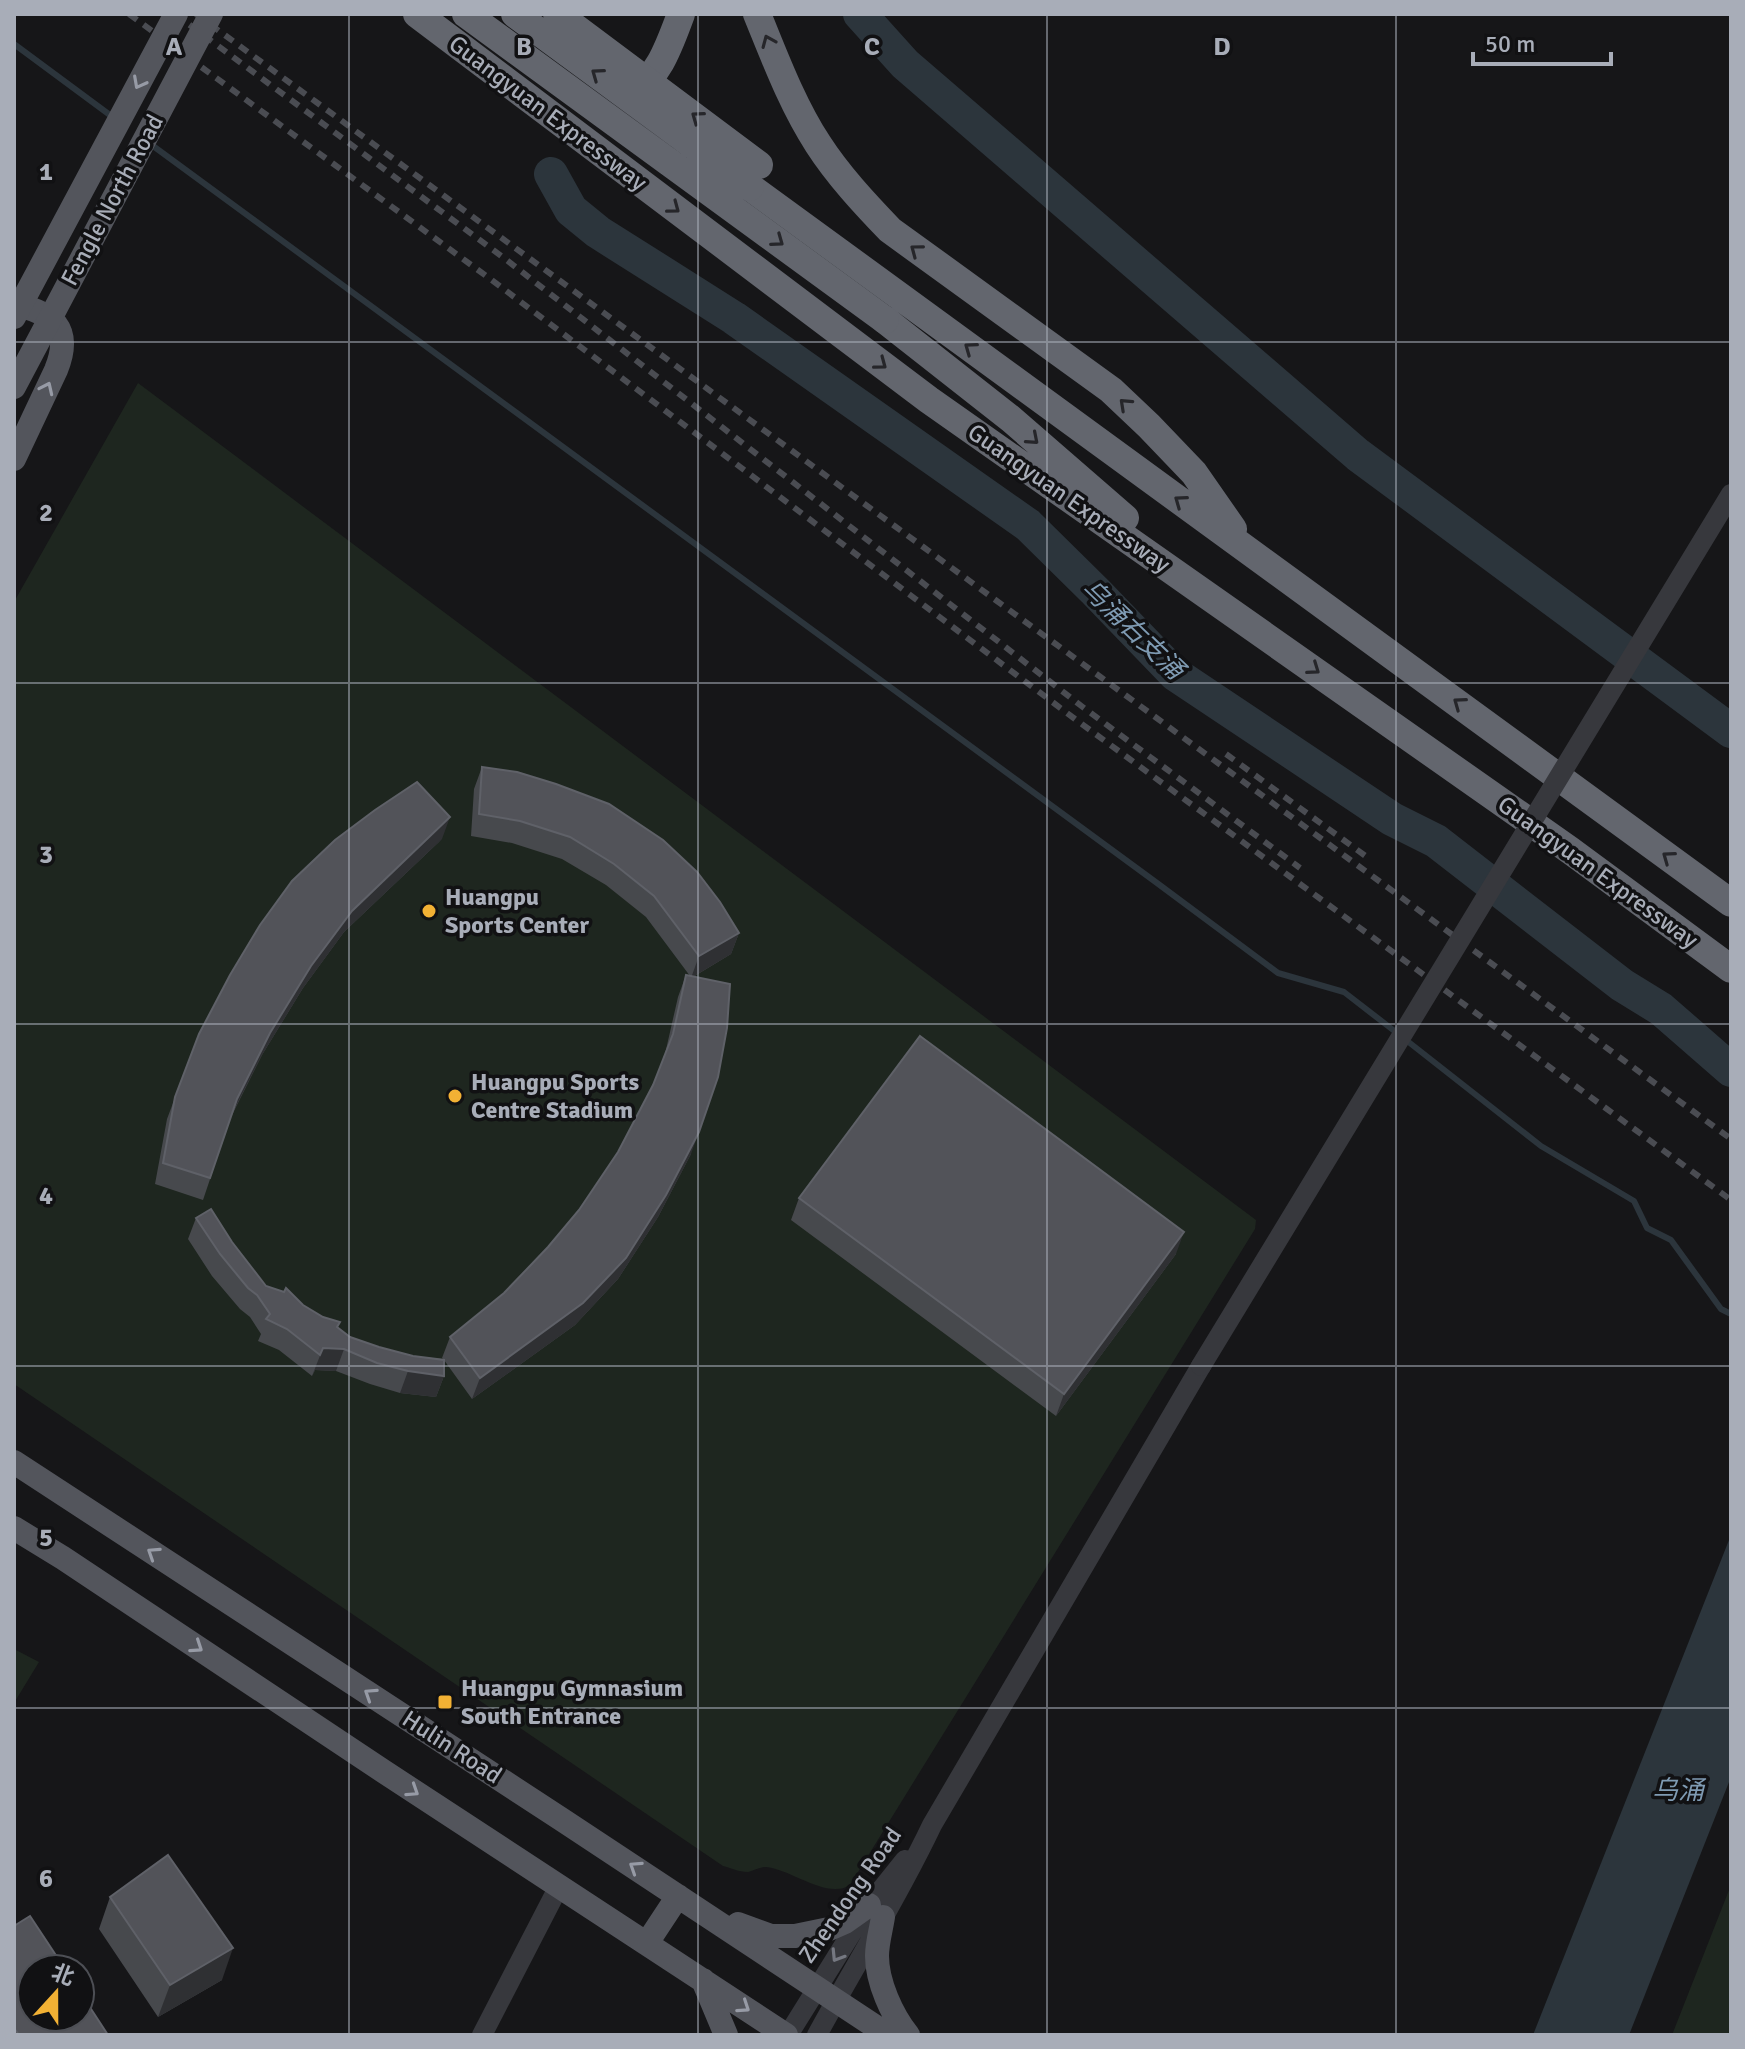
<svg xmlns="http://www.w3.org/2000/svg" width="1745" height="2049" font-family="Signika,'Noto Sans SC',sans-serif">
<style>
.green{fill:#1e261f}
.water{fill:#2c353c}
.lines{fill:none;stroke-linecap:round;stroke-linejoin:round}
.stream{stroke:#2c353c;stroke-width:6}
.river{stroke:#2c353c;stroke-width:34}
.minor{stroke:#37383d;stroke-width:20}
.major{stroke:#53555c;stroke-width:24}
.highway{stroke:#63666e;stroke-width:28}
.rail{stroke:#4a4c52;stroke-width:6;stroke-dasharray:10 8;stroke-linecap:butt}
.minor-bridge{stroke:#37383d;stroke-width:20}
.major-bridge{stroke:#53555c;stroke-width:24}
.highway-bridge{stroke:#63666e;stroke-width:28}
.wall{fill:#47494d}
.shaded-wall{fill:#2f3033}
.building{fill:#525359;stroke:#5f6168;stroke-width:2}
.oneway{stroke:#26262a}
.oneway2{stroke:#979ba6}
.oneway3{stroke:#757881}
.grid{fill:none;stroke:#a8adb8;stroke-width:2;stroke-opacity:0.55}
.poi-dot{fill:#f2b134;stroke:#111113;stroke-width:3}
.labels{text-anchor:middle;stroke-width:7;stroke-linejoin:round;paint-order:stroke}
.street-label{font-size:24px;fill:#a8adb8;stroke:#111113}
.poi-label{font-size:24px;font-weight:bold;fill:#a8adb8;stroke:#111113;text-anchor:start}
.water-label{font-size:26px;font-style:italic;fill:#7f9bb3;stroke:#111113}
.grid-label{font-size:26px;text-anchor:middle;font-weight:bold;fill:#a8adb8;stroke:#111113;stroke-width:7;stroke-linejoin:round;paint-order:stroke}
</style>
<rect width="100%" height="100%" fill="#161618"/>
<path class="green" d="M138,383L1256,1220L1255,1229L850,1885C827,1900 791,1869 766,1867C759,1867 754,1871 748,1872C739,1872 731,1868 723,1866L14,1384V602Z
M14,1649L39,1662L14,1703Z
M1731,1885V2035H1672Z"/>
<path class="water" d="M1731,1535V1777L1629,2035H1533Z"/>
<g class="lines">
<path class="stream" d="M14,44L114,118
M149,143L1157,883L1278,973L1344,992L1397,1033
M1406,1040L1541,1146L1634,1201L1647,1228L1671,1240L1721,1309L1731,1314"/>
<path class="river" d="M860,14L905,64L1358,455L1731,731
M551,174L571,210L598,232L734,318L1028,525L1096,592L1175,674L1392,819L1436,841L1622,985L1661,1009L1731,1070"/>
<path class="minor" d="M482,2035L559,1886
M788,2035L869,1905L905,1860
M817,2035C855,1965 898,1897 932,1825L1201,1366"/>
<path class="major" d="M14,304C53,313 73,328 56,370L14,459
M14,1462L561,1819L888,2035
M14,1528L63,1558L383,1771L786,2035
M883,1917C881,1930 877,1943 877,1956C877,1982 892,2015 908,2035
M738,1924L771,1936H795L829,1929L845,1922L869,1905
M647,1943L678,1896
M703,1980L726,2035"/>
<path class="highway" d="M417,14L929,400L1571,851L1731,969
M757,14C775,58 792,104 818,144C838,175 864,203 890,230L1111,390L1149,426L1194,473L1233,529
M629,97C659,77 669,46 681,14
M750,187L1731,903
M885,320L1011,419L1125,518"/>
<path class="rail" d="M129,14L489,278L1075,719L1731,1200
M175,14L504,258L1084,708L1300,868
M196,14L1731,1139
M1226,754L1371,860"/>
<path class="minor-bridge" d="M1201,1366L1731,494"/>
<path class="major-bridge" d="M14,317L176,14
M14,387L211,14"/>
<path class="highway-bridge" d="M466,14L885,320
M515,14L750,187
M557,14L759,165"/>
</g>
<path class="wall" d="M482,767L739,933L731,954L693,977L691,1154L658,1217L618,1279L575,1325L472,1399L444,1360V1376L436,1397L400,1393L370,1384L336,1371L315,1370L312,1376L279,1350L258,1341L261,1334L250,1317L240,1309L212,1276L188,1239L196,1218L232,1242L266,1286L303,1305L323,1317L340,1322L338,1327L350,1337L379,1347L413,1356L443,1359L442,1358L450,1337L504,1293L548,1247L579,1210L618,1152L653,1085L665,1054L678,997L686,975L690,976L646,917L606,885L562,859L512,843L471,836L474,789Z
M442,839L344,932L303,988L262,1055L231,1117L203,1200L155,1184L167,1119L199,1034Z
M799,1198L1176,1254L1056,1416L791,1220Z
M110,1897L222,1980L158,2017L99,1929Z"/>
<path class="shaded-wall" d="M450,817L442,839L344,932L303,988L262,1055L229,1120L237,1099L270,1033L311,966L352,911Z
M739,933L731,954L691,978L699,956Z
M699,1132L691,1154L658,1217L618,1279L575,1325L472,1399L480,1378Z
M1184,1232L1176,1254L1056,1416L1064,1394Z
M323,1348L344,1349L336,1371L315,1370L312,1376Z
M408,1371L444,1376L436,1397L400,1393Z
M233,1948L222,1980L158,2017L170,1985Z"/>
<path class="building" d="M482,767L517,772L556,784L609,804L663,840L697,872L720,902L739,933L699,956L654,896L614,864L570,837L520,821L479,814Z
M417,782L450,817L352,911L311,966L270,1033L237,1099L210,1178L163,1163L175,1097L199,1034L230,975L260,925L292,881L335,840L375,810Z
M686,975L730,984L727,1028L718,1077L699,1132L666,1195L626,1258L583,1303L480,1378L450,1337L504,1293L548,1247L579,1210L618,1152L653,1085L673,1034Z
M920,1036L1184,1232L1064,1394L799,1198Z
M211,1209L232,1242L266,1286L284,1292L286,1288L303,1305L323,1317L340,1322L337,1327L350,1337L379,1347L413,1356L444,1360V1376L408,1371L377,1363L344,1349L323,1348L320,1355L287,1329L266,1319L270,1314L257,1295L248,1288L220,1254L196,1218Z
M168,1855L233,1948L170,1985L110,1897Z
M30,1916L65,1969H32V2017H80V1992L108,2035H19L14,2028V1926Z"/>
<defs><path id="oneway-chevron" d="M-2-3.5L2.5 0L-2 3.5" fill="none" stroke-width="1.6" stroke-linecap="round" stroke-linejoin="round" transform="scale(2)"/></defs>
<g class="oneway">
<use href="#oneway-chevron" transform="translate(768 41) rotate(-113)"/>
<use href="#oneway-chevron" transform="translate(597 74) rotate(-144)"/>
<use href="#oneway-chevron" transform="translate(697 117) rotate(-144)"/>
<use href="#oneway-chevron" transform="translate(674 208) rotate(37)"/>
<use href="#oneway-chevron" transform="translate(778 241) rotate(36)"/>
<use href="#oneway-chevron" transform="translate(916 250) rotate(-143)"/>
<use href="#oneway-chevron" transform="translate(970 348) rotate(-144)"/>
<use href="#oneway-chevron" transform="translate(881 364) rotate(37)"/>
<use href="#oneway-chevron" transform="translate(1125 404) rotate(-137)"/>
<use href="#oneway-chevron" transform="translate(1033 439) rotate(41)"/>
<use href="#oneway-chevron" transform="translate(1180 501) rotate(-144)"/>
<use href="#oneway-chevron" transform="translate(1314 669) rotate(35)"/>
<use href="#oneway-chevron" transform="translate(1459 703) rotate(-144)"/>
<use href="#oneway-chevron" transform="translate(1668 857) rotate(-144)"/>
</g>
<g class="oneway2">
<use href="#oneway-chevron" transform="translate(139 83) rotate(118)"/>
<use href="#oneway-chevron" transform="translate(47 388) rotate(-65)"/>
<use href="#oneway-chevron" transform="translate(153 1553) rotate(-147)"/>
<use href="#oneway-chevron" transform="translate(197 1647) rotate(34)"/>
<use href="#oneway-chevron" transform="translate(370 1694) rotate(-147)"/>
<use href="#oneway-chevron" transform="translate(413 1791) rotate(33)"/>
<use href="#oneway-chevron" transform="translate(635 1867) rotate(-147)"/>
<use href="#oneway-chevron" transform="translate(744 2007) rotate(34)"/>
</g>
<use class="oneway3" href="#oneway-chevron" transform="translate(837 1956) rotate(122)"/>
<path class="grid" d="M349,14V2035M698,14V2035M1047,14V2035M1396,14V2035M14,342H1731M14,683H1731M14,1024H1731M14,1366H1731M14,1708H1731"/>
<g class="poi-dot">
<circle cx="429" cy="911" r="8"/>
<circle cx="455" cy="1096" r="8"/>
<rect x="437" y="1694" width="16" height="16" rx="4"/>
</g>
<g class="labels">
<g class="street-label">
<text transform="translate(548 113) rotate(37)" y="8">Guangyuan Expressway</text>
<text transform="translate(112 200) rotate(-62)" y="8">Fengle North Road</text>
<text transform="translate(1069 498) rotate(35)" y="8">Guangyuan Expressway</text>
<text transform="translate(1598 872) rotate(36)" y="8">Guangyuan Expressway</text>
<text transform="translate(452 1747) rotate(33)" y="8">Hulin Road</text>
<text transform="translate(850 1895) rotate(-55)" y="8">Zhendong Road</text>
</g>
<g class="poi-label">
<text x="445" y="905">Huangpu<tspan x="445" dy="28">Sports Center</tspan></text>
<text x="471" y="1090">Huangpu Sports<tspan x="471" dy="28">Centre Stadium</tspan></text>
<text x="461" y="1696">Huangpu Gymnasium<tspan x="461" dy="28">South Entrance</tspan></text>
</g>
<g class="water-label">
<text transform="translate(1133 629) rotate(44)" y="9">乌涌右支涌</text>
<text x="1678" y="1799">乌涌</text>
</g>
</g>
<g class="grid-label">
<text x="174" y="55">A</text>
<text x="524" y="55">B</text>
<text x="872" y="55">C</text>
<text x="1222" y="55">D</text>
<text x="46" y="180">1</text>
<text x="46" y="521">2</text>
<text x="46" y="863">3</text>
<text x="46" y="1204">4</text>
<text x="46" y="1546">5</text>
<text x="46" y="1887">6</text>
</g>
<rect width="1745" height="2049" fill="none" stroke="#a8adb8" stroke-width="32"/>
<g transform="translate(56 1993) rotate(21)"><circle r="38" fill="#111113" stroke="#4d4f55" stroke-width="2"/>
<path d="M0-6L14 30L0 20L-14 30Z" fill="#f2b134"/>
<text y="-12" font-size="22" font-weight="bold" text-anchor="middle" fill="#a8adb8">北</text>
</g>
<path d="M1473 52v12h138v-12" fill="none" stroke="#a8adb8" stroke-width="4"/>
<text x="1485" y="52" font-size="24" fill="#a8adb8" stroke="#111113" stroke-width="6" paint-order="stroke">50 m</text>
</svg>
